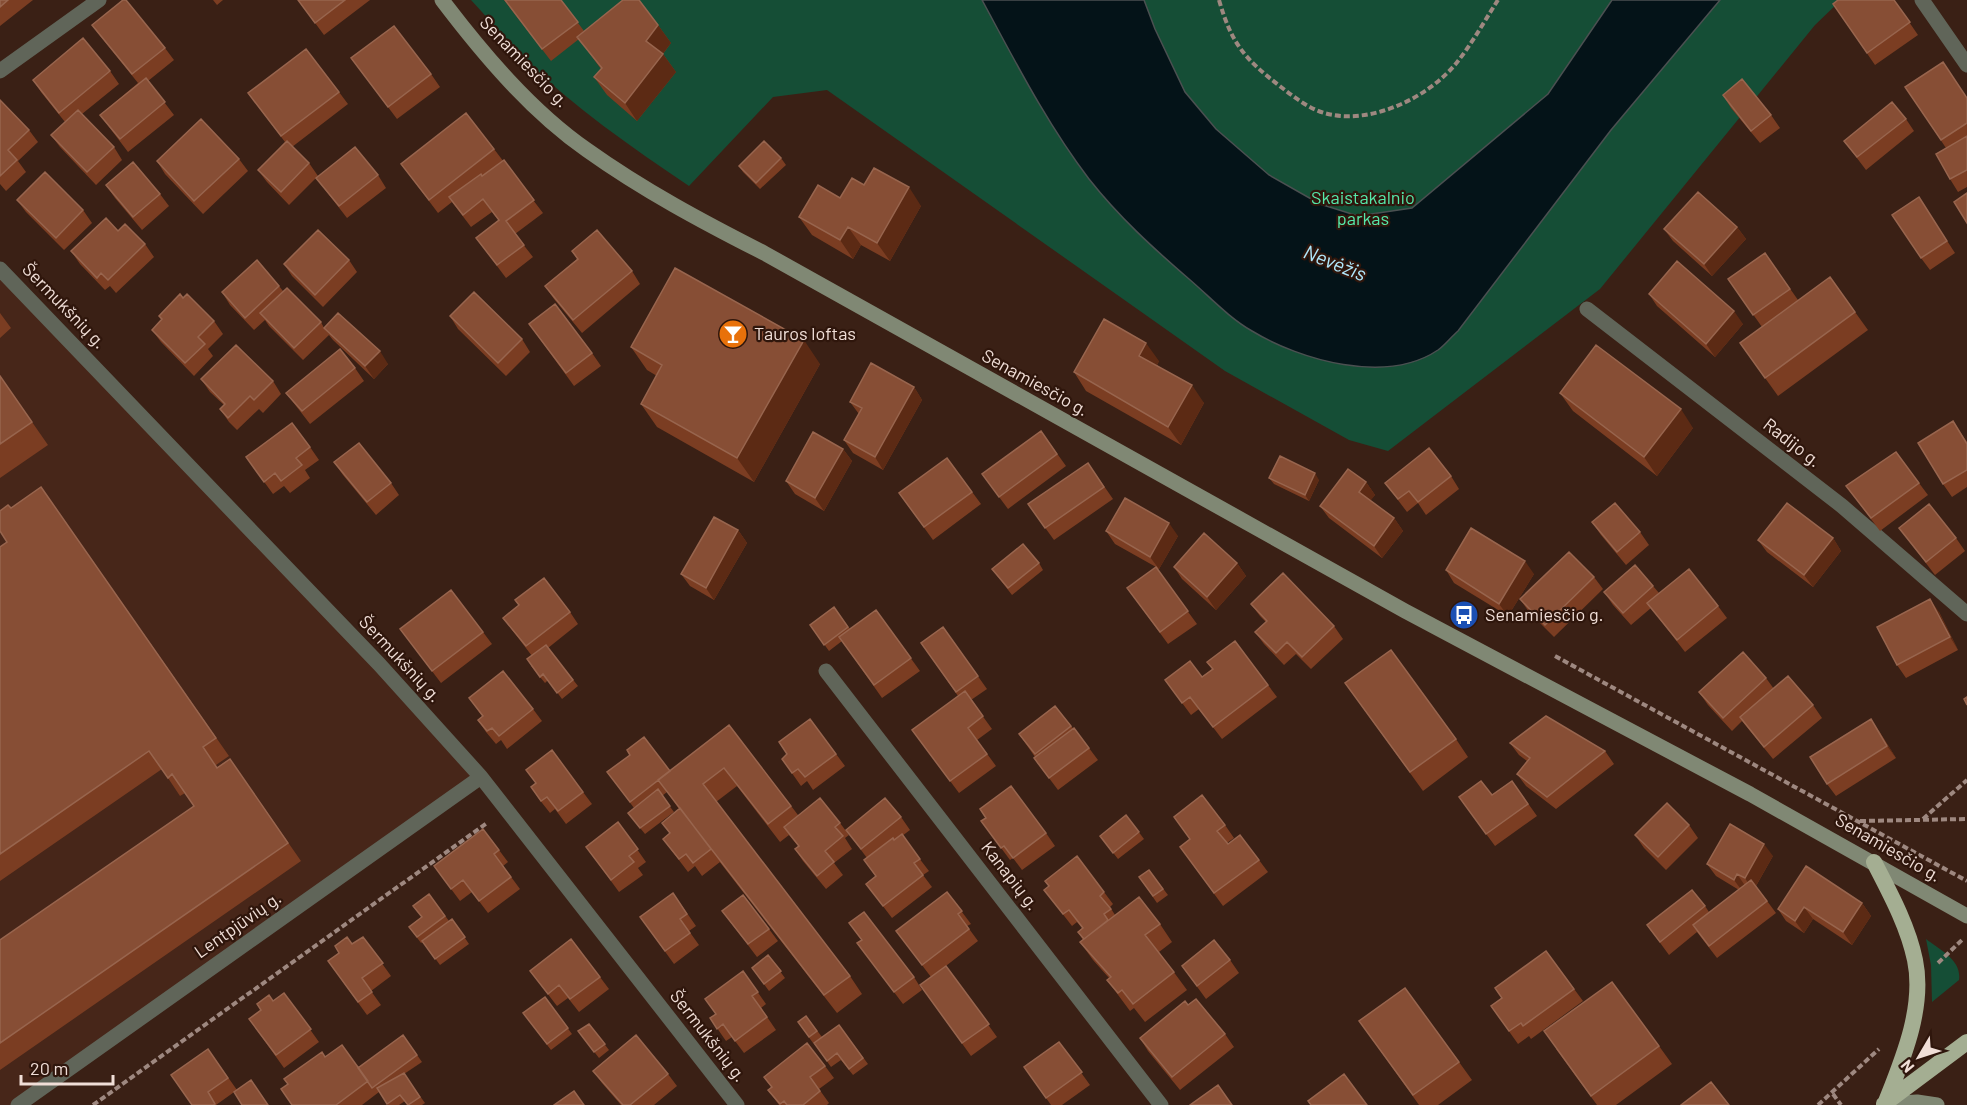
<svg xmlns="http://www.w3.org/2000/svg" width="1967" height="1105" font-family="Barlow,sans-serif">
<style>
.built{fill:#472619}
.green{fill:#154e36}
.water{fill:#041318;stroke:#4b5051;stroke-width:1.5}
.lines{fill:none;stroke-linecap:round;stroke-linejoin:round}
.path{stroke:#9e8880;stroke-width:4;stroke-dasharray:6 3;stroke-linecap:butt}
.minor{stroke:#606559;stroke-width:15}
.secondary{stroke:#808874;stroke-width:15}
.trunk{stroke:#a4ae92;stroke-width:16}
.wall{fill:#7b3d22}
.shaded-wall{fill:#5c2a14}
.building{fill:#874e35;stroke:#98654e;stroke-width:1.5}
.labels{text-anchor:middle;stroke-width:4.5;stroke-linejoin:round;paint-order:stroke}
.street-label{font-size:18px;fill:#f0ded7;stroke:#2f160c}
.park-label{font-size:18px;fill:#56e9aa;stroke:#2f160c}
.poi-label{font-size:18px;fill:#f0ded7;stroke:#2f160c;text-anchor:start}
.water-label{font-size:20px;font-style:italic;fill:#b1e8fc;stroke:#2f160c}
</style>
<rect width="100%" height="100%" fill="#3a2015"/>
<path class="built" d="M6,274L481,777L18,1105H0V280Z"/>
<path class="green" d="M471,0H1841L1815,25L1600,289L1388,451L1349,440L1225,371L827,90L773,97L689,186C631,147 574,107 524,59C505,40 489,19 471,0Z
M1926,939C1940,950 1962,960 1959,980L1932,1002L1931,965Z"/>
<path class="water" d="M982,0H1144L1155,29L1185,92L1216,129L1269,175L1320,204L1358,216L1412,208L1548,94L1612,0H1720L1611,130L1458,331C1451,337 1445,345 1438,350C1386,385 1300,360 1252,331C1229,318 1209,296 1189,279C1153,248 1119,217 1089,179C1047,124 1015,61 982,0Z"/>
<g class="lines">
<path class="path" d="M1219,0C1232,45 1245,59 1281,87C1294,97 1308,108 1324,113C1370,126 1429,98 1458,61C1473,42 1485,20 1498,0
M1555,656L1967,881
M1923,819L1967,780
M1860,821L1967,819
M1938,963L1963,939
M1833,1094L1841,1105
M93,1105L487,823
M1818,1105L1879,1049"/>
<path class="minor" d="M1922,0L1967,65
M0,71L99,0
M0,269L379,664L481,777L737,1105
M1587,309L1842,506L1967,614
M826,671L1161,1105
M18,1105L481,777"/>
<path class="secondary" d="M442,0C483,54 531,111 587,150C643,190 703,222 764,253L1405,611L1750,794L1967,916
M1885,1104L1917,1102L1937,1105"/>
<path class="trunk" d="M1874,862C1890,893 1908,926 1915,960C1925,1008 1902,1061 1885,1104
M1884,1104L1967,1042"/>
</g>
<path class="wall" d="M0,0H33L0,26Z
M213,0H223L217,5Z
M298,0H370L324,35Z
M504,0H561L584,31L658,25L671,43L663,54L676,72L637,121L607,95L594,77L601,69L579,39L551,61Z
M1894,0L1918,35L1875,65L1833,4Z
M92,25L165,48L174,60L148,81L174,115L128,152L100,115L138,83L101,37Z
M351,58L431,74L440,87L397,119Z
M110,71L119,84L82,114L114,147L122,160L96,185L60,147L51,135L65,122L41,92L33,80Z
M1905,87L1967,97V187L1958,192L1950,179L1946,148Z
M339,92L348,104L292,147L309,163L318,176L289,205L267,182L258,170L285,142L248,93Z
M1723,95L1771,115L1780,128L1760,143L1731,108Z
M0,100L29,130L38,142L18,161L26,172L6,191L0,184Z
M1906,119L1914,131L1866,170L1844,141Z
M494,149L543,213L515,234L533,257L506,278L476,238L499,221L492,212L471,227L452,202L438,213L401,164Z
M781,158L786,165L760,189L743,172L739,166Z
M239,159L248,171L203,214L165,174L157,161Z
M378,175L386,188L347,218L316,178Z
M106,185L160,194L169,206L142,230L115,198Z
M864,185L921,206L890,261L861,245L853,259L812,235L799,217L840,198Z
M17,200L83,210L92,223L64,250L26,212Z
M1927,210L1955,253L1930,270L1921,258Z
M1737,227L1746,239L1712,276L1673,241L1664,229Z
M118,231L145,244L154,257L116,293L110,286L105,290L80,264L71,251Z
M572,251L632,271L640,284L582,333L554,299L545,286L577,259Z
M1765,253L1798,300L1855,312L1868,330L1778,396L1740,343L1762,327L1728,279Z
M349,260L357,272L323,307L292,276L284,264Z
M279,286L283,291L321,322L324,328L388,364L374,379L333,340L329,335L303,360L269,326L265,320L254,330L230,305L222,292Z
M1649,294L1743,324L1715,357L1657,306Z
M183,298L214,321L223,334L208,349L213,356L194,376L161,342L152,330L161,320L159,316Z
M0,313L11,328L0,338Z
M450,316L522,339L530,352L506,376L458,329Z
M529,324L592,353L601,366L574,386Z
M631,347L820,364L754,482L657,427L641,404L657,376L647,370Z
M1159,361L1157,365L1204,403L1181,445L1086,391L1074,372Z
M355,368L364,381L310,424L286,393Z
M0,376L48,445L0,478Z
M201,379L273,381L281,394L263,413L259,409L237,430L229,422L220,409L224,405L210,392Z
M914,387L922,400L883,470L853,453L844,440L859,414L850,402Z
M1560,393L1693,428L1657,476L1573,411Z
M1953,421L1967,442V487L1952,497L1943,484Z
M1041,431L1066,466L1008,509L982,474Z
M310,447L319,460L305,470L310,478L290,493L284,486L273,494L246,457Z
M843,449L852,461L824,511L795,494L786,481Z
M947,458L981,504L933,540L899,493Z
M334,462L391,483L399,495L376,515L343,475Z
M1088,463L1113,499L1054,540L1028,504Z
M1451,476L1459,489L1426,515L1418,503L1407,512L1385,483Z
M1269,478L1319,480L1309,501L1274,484Z
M1366,482L1375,495L1370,500L1394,518L1403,531L1382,558L1329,518L1320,506Z
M1919,483L1928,495L1880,531L1846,486Z
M41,487L229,756L216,765L217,767L230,759L301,861L0,1070V940L194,806L185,793L180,796L162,769L0,881V547L7,542L11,508Z
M1592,522L1640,532L1649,545L1626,565L1601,535Z
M1899,528L1956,538L1965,551L1935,575Z
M738,530L747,543L714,600L690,586L681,574Z
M1106,531L1178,536L1159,569L1156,568L1197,624L1168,644L1127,588L1156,567L1115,544Z
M1833,538L1841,551L1813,587L1767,552L1758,540Z
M1039,563L1043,570L1012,595L992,569Z
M1237,563L1246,576L1216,610L1182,579L1174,567Z
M1446,570L1534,574L1508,616L1454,583Z
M1594,577L1603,589L1554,637L1529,612L1520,599Z
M1653,586L1659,593L1718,606L1727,618L1685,652L1651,608L1631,625L1613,605L1604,592Z
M1251,604L1334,626L1343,639L1311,669L1296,654L1284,665L1264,644L1255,632L1266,622L1260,616Z
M834,607L850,629L876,610L920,671L882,698L842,641L829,651L810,625Z
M570,612L578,624L548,648L578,686L562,699L548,680L545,683L531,666L532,656L503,618Z
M1939,612L1958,650L1906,678L1897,665Z
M943,627L987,689L971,700L992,729L977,740L996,766L959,793L921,742L958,696L921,643Z
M400,629L483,632L492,644L441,683Z
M1207,662L1268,685L1277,697L1222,739L1199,709L1191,715L1165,680L1202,677L1212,669Z
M1766,678L1774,689L1813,705L1822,718L1773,759L1742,721L1732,731L1708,705L1699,692Z
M1345,683L1456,739L1468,757L1423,791Z
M469,698L533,709L542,721L507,749L501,740L496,744L486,732L478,720L482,716Z
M1055,706L1089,748L1098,760L1058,790L1034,758L1035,757L1019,734Z
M810,719L845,766L813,790L807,781L801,786L782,759L787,754Z
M729,725L798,815L840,823L849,835L845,838L852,849L834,863L843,875L826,889L803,861L795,849L798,846L789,835L780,842L737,786L716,802L850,976L862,994L837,1013L719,861L720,862L702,876L695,866L688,872L672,851L663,839L670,834L679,809L667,792L662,796L674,812L645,834L628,813L634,808L607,772L670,771Z
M1879,731L1896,758L1836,796L1827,784Z
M1510,743L1605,751L1614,764L1556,809L1526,786L1517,774L1527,761L1519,755Z
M526,770L583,792L592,804L566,824L555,809L550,813L539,799L531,787L536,783Z
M1512,781L1537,816L1495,846L1459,797L1492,795Z
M1126,815L1144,839L1118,859L1100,836Z
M901,817L910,830L902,836L929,871L923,875L932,887L892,918L866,884L876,877L864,860L867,858L846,830Z
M1174,817L1225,825L1234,838L1227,843L1228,844L1259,860L1268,872L1223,906L1180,847L1190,839Z
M981,821L1046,833L1055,846L1022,870L1013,858L1010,860Z
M618,822L646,862L638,868L643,875L619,892L586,847Z
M1689,825L1698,838L1666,870L1644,848L1635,835Z
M499,850L508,862L503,866L520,889L488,913L472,892L460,901L434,866Z
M1773,856L1756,886L1776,913L1717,958L1697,932L1669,955L1647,925L1705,906L1709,912L1739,890L1716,876L1707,864Z
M1149,870L1168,895L1157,903L1139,877Z
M1044,890L1104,892L1113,904L1110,907L1115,915L1160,924L1172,942L1159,952L1187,990L1145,1022L1134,1008L1130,1011L1107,980L1109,978L1093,960L1080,942L1083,940L1078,932L1082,928L1077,922L1072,926Z
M947,892L971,924L967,926L978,941L942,969L946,966L997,1037L971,1056L920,985L931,977L896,931Z
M673,893L696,926L689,931L699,945L674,964L640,917Z
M429,894L449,921L452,919L469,944L440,965L423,942L421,943L409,927L421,917Z
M1862,903L1871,916L1852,945L1813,919L1804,933L1786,921L1778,909Z
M722,911L769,929L778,941L757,957Z
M849,923L914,977L922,990L903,1004L857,943L862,940Z
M363,937L391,976L371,991L381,1005L367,1015L328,961Z
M1546,951L1583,1001L1531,1039L1529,1036L1518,1044L1491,1006L1501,998Z
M768,955L785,978L769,991L752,968Z
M1230,960L1239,973L1206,999L1182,966Z
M530,971L600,977L609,989L579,1012L568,998L557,1006Z
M743,971L766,1004L761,1008L776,1030L744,1053L732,1037L726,1041L710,1018L715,1014Z
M284,993L319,1042L284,1068L249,1019Z
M545,997L572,1034L551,1050L523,1013Z
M1188,1005L1225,1034L1234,1047L1180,1090L1148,1051L1140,1038Z
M806,1016L822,1037L813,1043L798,1022Z
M589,1024L609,1050L599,1058L578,1031Z
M839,1025L868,1064L853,1075L841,1060L831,1067L814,1043Z
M403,1035L422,1062L404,1074L425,1103L422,1105H407L405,1101L399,1105H388L379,1092L362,1105H292L325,1057L358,1068Z
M1372,1039L1459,1062L1472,1080L1438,1105H1419Z
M1059,1042L1090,1085L1062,1105H1051L1024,1067Z
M1659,1046L1672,1064L1616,1105H1597L1556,1049Z
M208,1049L237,1090L216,1105H192Z
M825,1066L834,1078L819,1089L829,1103L827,1105H779L768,1090L771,1087L764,1077Z
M593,1071L668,1074L677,1086L654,1105H621L602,1083Z"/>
<path class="shaded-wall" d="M658,25L671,43L659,59L646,41Z
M663,54L676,72L637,121L625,103Z
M909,187L921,206L890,261L877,243Z
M848,227L861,245L853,259L840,240Z
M1737,227L1746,239L1712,276L1704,264Z
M1734,311L1743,324L1715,357L1706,344Z
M804,340L820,364L754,482L737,458Z
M1146,343L1159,361L1152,374L1139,356Z
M380,351L388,364L374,379L365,366Z
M1192,385L1204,403L1181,445L1168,427Z
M914,387L922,400L883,470L875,457Z
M1681,409L1693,428L1657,476L1644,457Z
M843,449L852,461L824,511L815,498Z
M1315,473L1319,480L1309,501L1305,495Z
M1366,482L1375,495L1368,504L1359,492Z
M1394,518L1403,531L1382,558L1374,546Z
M1169,523L1178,536L1159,569L1150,557Z
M738,530L747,543L714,600L706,588Z
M1833,538L1841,551L1813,587L1804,575Z
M1525,561L1534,574L1508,616L1499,604Z
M1237,563L1246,576L1216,610L1207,597Z
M1930,599L1939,612L1958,650L1950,637Z
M1871,719L1879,731L1896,758L1887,746Z
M1764,844L1773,856L1753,891L1745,878Z
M1737,874L1746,887L1743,892L1734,880Z
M1862,903L1871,916L1852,945L1843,932Z
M1804,907L1813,919L1804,933L1795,921Z"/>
<path class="building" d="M0,0H8L0,7Z
M123,0H126L165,48L132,74L92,25Z
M298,0H345L315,23Z
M505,0H561L578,22L542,49Z
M623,0H639L658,25L646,41L663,54L625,103L594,77L602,68L577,37Z
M1838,0H1894L1910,22L1867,53L1833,4Z
M394,26L431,74L388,107L351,58Z
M83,38L110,71L59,113L33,80Z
M306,49L339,92L281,136L248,93Z
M1943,62L1967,98V123L1941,140L1905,87Z
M146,78L165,102L120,139L100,115Z
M1742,79L1771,115L1751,131L1723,95Z
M0,100L29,130L8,150L17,160L0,176Z
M1892,102L1906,119L1857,157L1844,141Z
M78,110L114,147L87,172L51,135Z
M466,113L494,149L429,200L401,164Z
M201,119L239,159L194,201L157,161Z
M1967,136V170L1950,179L1936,154Z
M287,141L309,163L281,192L258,170Z
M764,141L781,158L756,183L739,166Z
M355,147L378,175L339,206L316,178Z
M504,160L534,200L506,221L524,245L497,265L476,238L499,220L483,199L463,215L449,197L481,174L482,176Z
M133,162L160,194L133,217L106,185Z
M874,168L909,187L877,243L848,227L840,240L799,217L818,185L840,198L852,178L864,185Z
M45,172L83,210L56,238L17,200Z
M1698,192L1737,227L1704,264L1664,229Z
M1967,193V223L1954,202Z
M1919,197L1947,241L1921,258L1892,215Z
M106,218L118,231L125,224L145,244L108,280L101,273L97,278L71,251Z
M318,230L349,260L315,295L284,264Z
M597,230L632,271L573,320L545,286L578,259L572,251Z
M1765,253L1790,289L1753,315L1728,279Z
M257,260L279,286L245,318L222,292Z
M1677,261L1734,311L1706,344L1649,294Z
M675,268L804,340L737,458L641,404L662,365L631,347Z
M1830,277L1855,312L1765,378L1740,343Z
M287,288L321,322L294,348L260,313Z
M474,292L522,339L498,363L450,316Z
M180,294L183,298L187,294L214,321L198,337L205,344L185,363L152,330L162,319L159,316Z
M555,304L592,353L566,373L529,324Z
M338,313L380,351L365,366L324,328Z
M1104,319L1146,343L1139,356L1192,385L1168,427L1074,372Z
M236,345L273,381L254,400L250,396L228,418L220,409L225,404L201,379Z
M1596,345L1681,409L1644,457L1560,393Z
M340,349L355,368L302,411L286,393Z
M871,363L914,387L875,457L844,440L862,408L850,402Z
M0,376L32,422L0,444Z
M1953,421L1967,444V470L1943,484L1918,443Z
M292,423L310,447L296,458L302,465L281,481L275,473L264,482L246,457Z
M1041,431L1057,454L999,497L982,474Z
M813,432L843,449L815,498L786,481Z
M359,443L391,483L367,502L334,462Z
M1429,448L1451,476L1418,502L1409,491L1398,499L1385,483Z
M1896,452L1919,483L1871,518L1846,486Z
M1280,456L1315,473L1305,495L1269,478Z
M947,458L972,492L924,527L899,493Z
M1088,463L1104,487L1045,528L1028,504Z
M1348,469L1366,482L1359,492L1394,518L1374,546L1320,506Z
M41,487L216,738L203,747L217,768L230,759L288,843L0,1043V940L194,806L172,774L168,778L149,751L0,854V547L7,542L0,531V511L8,505L11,508Z
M1125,498L1169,523L1150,557L1106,531Z
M1615,503L1640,532L1617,552L1592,522Z
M1787,503L1833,538L1804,575L1758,540Z
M1929,504L1956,538L1926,562L1899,528Z
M714,517L738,530L706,588L681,574Z
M1471,528L1525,561L1499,604L1446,570Z
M1204,533L1237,563L1207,597L1174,567Z
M1023,544L1039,563L1008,588L992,569Z
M1569,552L1594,577L1545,625L1520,599Z
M1635,565L1653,586L1623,613L1604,592Z
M1156,567L1188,611L1160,632L1127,588Z
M1689,569L1718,606L1677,640L1647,603Z
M1283,573L1334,626L1302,657L1287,642L1276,653L1255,632L1267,621L1251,604Z
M544,578L570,612L526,646L503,618L519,605L515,600Z
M451,590L483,632L432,671L400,629Z
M1930,599L1950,637L1897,665L1877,627Z
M834,607L848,627L824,645L810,625Z
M876,610L911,658L874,685L839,637Z
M943,627L978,676L956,692L921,643Z
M1235,641L1268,685L1213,727L1190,697L1182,703L1165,680L1190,661L1202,677L1213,669L1207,662Z
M546,645L573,680L557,693L543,674L540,677L527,659Z
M1391,650L1456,739L1410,772L1345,683Z
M1743,652L1766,678L1723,718L1699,692Z
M503,671L533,709L499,736L492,728L487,731L478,720L483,716L469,698Z
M1788,676L1813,705L1764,747L1740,717Z
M965,691L983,716L968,728L987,754L950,781L912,730Z
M1967,697V705L1964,699Z
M1055,706L1071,726L1035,754L1019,734Z
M1546,716L1605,751L1547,797L1517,774L1530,758L1510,743Z
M810,719L836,754L805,777L798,769L792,773L782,759L787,754L779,742Z
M1871,719L1887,746L1827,784L1810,757Z
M729,725L791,806L768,824L724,768L703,784L850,976L824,995L658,780Z
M1074,728L1089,748L1049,778L1034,758Z
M644,737L670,771L630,802L607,772L630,755L627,750Z
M552,750L583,792L558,811L547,797L541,801L531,787L536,783L526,770Z
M1481,781L1492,795L1512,781L1528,804L1486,834L1459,797Z
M1011,786L1046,833L1013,858L1004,846L1001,848L981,821L986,818L980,809Z
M658,789L670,806L640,828L628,813Z
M1202,795L1225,825L1217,831L1228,844L1240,835L1259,860L1214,893L1180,847L1190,839L1174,817Z
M820,798L840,823L835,827L843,836L825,851L834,862L817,876L795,849L799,846L784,827Z
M885,798L901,817L861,849L846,830Z
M1667,803L1689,825L1658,857L1635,835Z
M680,808L711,849L693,863L686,854L679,859L663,839L670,833L662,823Z
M1126,815L1139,832L1113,853L1100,836Z
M618,822L638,849L629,856L634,862L611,880L586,847Z
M1730,824L1764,844L1745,878L1737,874L1734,880L1707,864Z
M483,829L499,850L494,854L511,877L479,901L463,880L451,889L434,866Z
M902,834L920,859L914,863L923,875L883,906L866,884L876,876L864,860L893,838L894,840Z
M1077,856L1104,892L1100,896L1111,909L1104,914L1108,920L1084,939L1078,932L1083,928L1069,910L1063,914L1044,890L1049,886L1045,881Z
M1806,866L1862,903L1843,932L1804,907L1795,921L1778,909Z
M1149,870L1163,889L1153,896L1139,877Z
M1751,880L1767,901L1709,946L1693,925Z
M1692,890L1705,906L1660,942L1647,925Z
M947,892L962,911L958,914L969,929L922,965L896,931Z
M673,893L687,914L680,919L690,933L665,951L640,917Z
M429,894L445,916L417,937L409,927L422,917L413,906Z
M743,895L769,929L748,944L722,911Z
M1139,897L1160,924L1145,935L1174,972L1133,1004L1122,990L1118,993L1107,980L1111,977L1080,942Z
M864,912L914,977L894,992L857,943L862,940L849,923Z
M452,919L465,937L435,959L422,941Z
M347,937L352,944L363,937L383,963L362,978L372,992L358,1002L328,961L339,953L335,946Z
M571,939L600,977L570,999L559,985L548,994L530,971Z
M1214,940L1230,960L1197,986L1182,966Z
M1546,951L1574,989L1523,1026L1521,1023L1509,1031L1491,1006L1502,998L1495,988Z
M768,955L781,971L764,984L752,968Z
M946,966L989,1024L962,1043L920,985Z
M743,971L758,992L752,996L767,1017L735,1041L723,1024L717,1029L710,1018L716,1014L705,999Z
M1612,982L1659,1046L1591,1096L1544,1031Z
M1405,988L1459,1062L1413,1095L1359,1021Z
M284,993L311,1029L276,1055L249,1019L261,1010L257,1004L269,995L273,1001Z
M545,997L568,1028L547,1044L523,1013Z
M1196,999L1225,1034L1172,1077L1140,1038L1185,1001L1188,1005Z
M806,1016L817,1031L809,1037L798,1022Z
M589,1024L605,1044L594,1052L578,1031Z
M839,1025L863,1058L849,1069L837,1053L827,1061L814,1043Z
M403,1035L417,1055L372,1088L358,1068Z
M636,1035L668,1074L630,1105H623L593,1071Z
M1059,1042L1082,1072L1046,1098L1024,1067Z
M807,1043L825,1066L810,1077L820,1091L803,1105H787L784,1101L780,1104L768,1090L772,1087L764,1077Z
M342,1045L368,1081L336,1105H292L281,1089L288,1084L284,1079L322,1052L325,1057Z
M208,1049L228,1078L208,1092L215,1104L213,1105H192L171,1075Z
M404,1073L420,1097L408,1105L400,1095L387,1104L377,1088Z
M1344,1074L1367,1105H1311L1308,1101Z
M251,1080L268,1105H242L234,1092Z
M1711,1082L1729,1105H1681Z
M1218,1085L1232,1105H1190Z
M574,1091L584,1105H554Z"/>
<defs>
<g id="bar-disc" transform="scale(1.5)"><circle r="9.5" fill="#e8710a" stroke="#2f160c"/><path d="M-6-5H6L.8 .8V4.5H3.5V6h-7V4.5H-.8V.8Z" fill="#fff"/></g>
<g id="bus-disc" transform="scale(1.5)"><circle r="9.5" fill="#1a4fb4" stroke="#2f160c"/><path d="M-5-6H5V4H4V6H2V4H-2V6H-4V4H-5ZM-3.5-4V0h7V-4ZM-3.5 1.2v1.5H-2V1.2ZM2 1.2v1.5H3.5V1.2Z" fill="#fff"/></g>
</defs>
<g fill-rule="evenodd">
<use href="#bar-disc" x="733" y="334"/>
<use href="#bus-disc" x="1464" y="615"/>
</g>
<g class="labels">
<g class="street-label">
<text transform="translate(524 62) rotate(46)" y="6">Senamiesčio g.</text>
<text transform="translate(64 306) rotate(46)" y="6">Šermukšnių g.</text>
<text transform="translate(1035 383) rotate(29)" y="6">Senamiesčio g.</text>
<text transform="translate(1792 443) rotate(38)" y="6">Radijo g.</text>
<text transform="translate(400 659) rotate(47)" y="6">Šermukšnių g.</text>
<text transform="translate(1888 848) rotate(30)" y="6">Senamiesčio g.</text>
<text transform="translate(1010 876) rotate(52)" y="6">Kanapių g.</text>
<text transform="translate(238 925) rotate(-35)" y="6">Lentpjūvių g.</text>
<text transform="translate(708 1036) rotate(52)" y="6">Šermukšnių g.</text>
</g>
<g class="park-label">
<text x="1363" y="204">Skaistakalnio<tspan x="1363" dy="21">parkas</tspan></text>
</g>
<g class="poi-label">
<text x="754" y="340">Tauros loftas</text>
<text x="1485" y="621">Senamiesčio g.</text>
</g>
<g class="water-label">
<text transform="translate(1335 263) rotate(22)" y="7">Nevėžis</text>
</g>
</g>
<g transform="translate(1919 1057) rotate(231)" stroke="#2f160c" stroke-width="4.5" paint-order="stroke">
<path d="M0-4.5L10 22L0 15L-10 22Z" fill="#f0ded7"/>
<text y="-9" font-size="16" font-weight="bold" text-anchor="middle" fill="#f0ded7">N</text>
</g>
<path d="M21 1075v9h92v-9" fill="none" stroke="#f0ded7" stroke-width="3"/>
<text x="30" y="1075" font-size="18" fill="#f0ded7" stroke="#2f160c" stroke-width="4.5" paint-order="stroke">20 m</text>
</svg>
